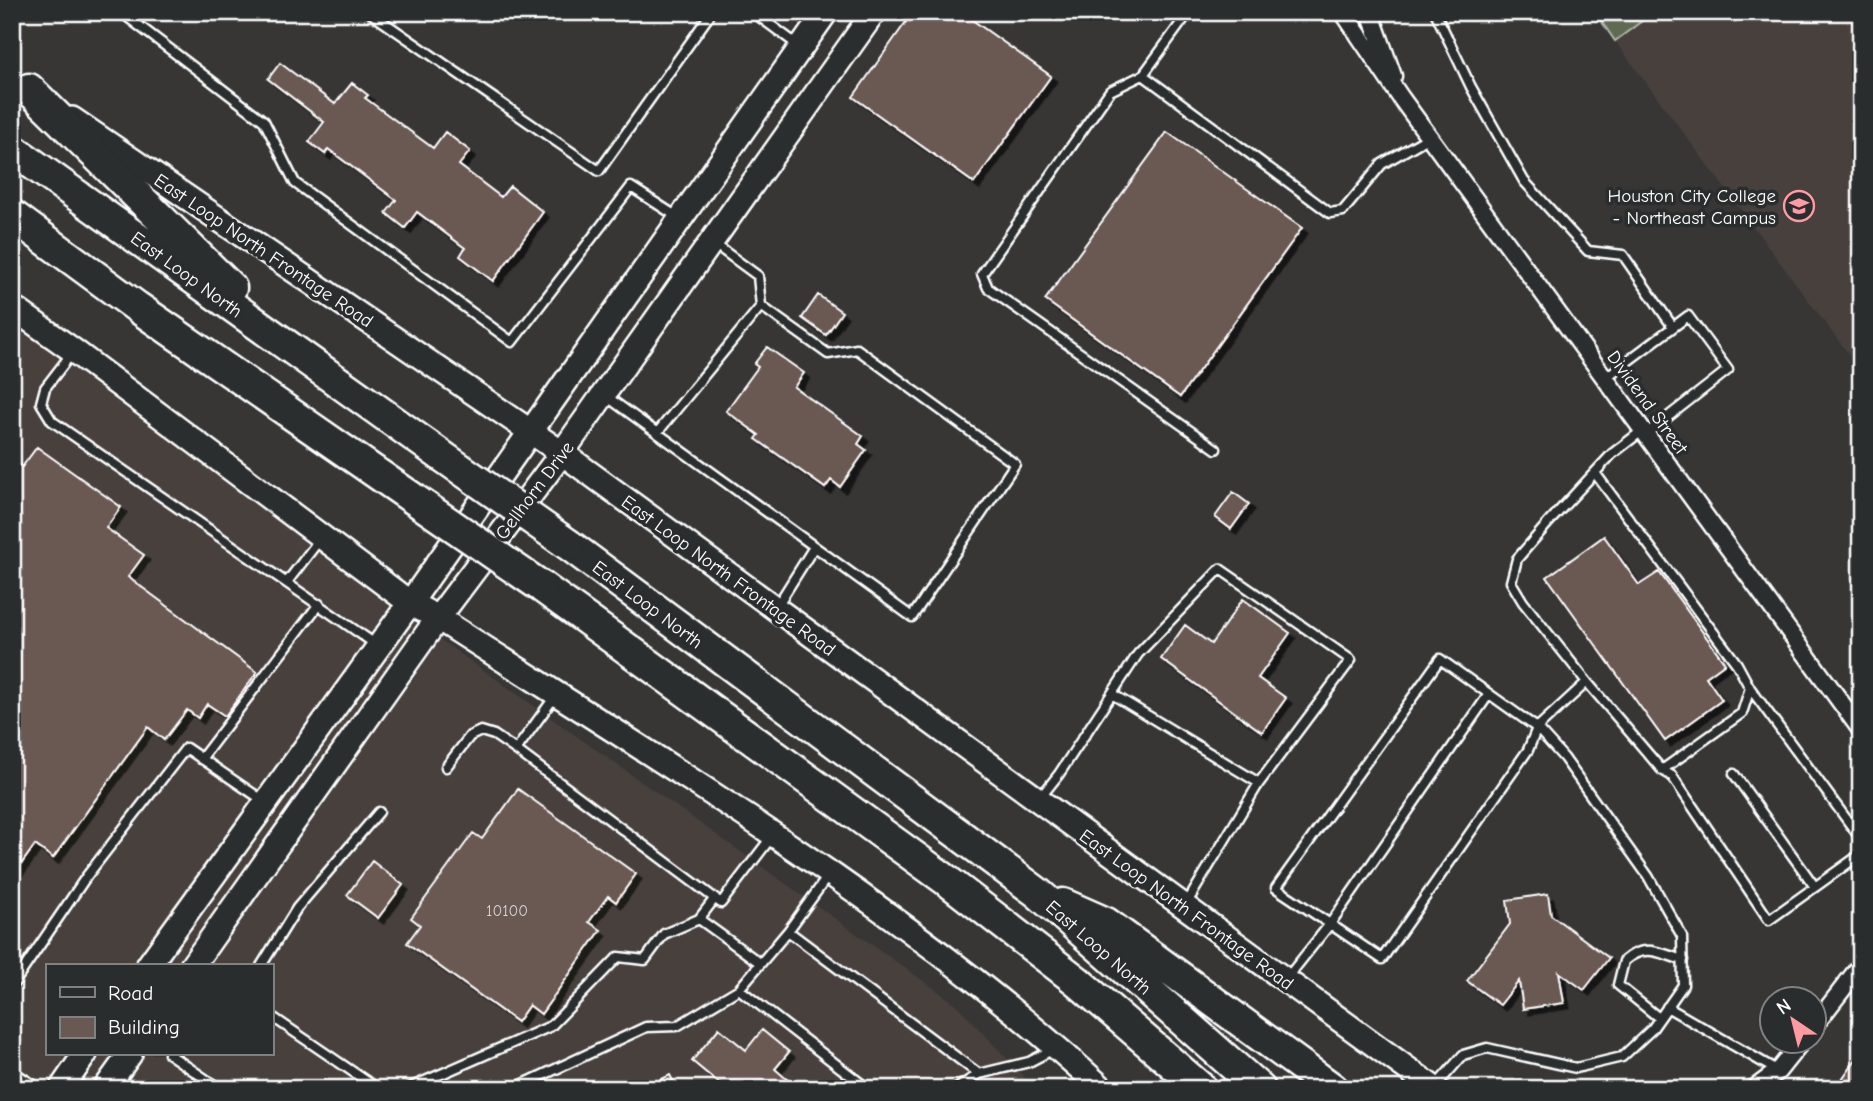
<svg xmlns="http://www.w3.org/2000/svg" width="1873" height="1101" font-family="'Comic Neue',sans-serif">
<style>
.built{fill:#46403e;fill-rule:evenodd}
.green{fill:#616b52;stroke:#b0b5a8;stroke-width:2}
.building{fill:#6a5852;stroke:#fff;stroke-width:2;filter:url(#shadow)}
.lines{fill:none;stroke-linecap:round;stroke-linejoin:round}
.lane-casing{stroke:#fff;stroke-width:13}
.street-casing{stroke:#fff;stroke-width:21}
.secondary-casing{stroke:#fff;stroke-width:28}
.highway-casing{stroke:#fff;stroke-width:35}
.lane{stroke:#2a2d2e;stroke-width:8}
.street{stroke:#2a2d2e;stroke-width:16}
.secondary{stroke:#2a2d2e;stroke-width:23}
.highway{stroke:#2a2d2e;stroke-width:30}
.highway-bridge-casing{stroke:#fff;stroke-width:35;stroke-linecap:butt}
.highway-bridge{stroke:#2a2d2e;stroke-width:30}
.labels{text-anchor:middle;stroke-width:7;stroke-linejoin:round;paint-order:stroke}
.number-label{font-size:16px;fill:#dad5d4}
.poi-label{font-size:19px;fill:#fff;stroke:#2a2d2e;text-anchor:end}
.street-label{font-size:19px;fill:#fff;stroke:#2a2d2e}
</style>
<defs>
<filter id="shadow"><feDropShadow dx="5.5" dy="5.5" stdDeviation="0" flood-color="#0009"/></filter>
</defs>
<rect width="100%" height="100%" fill="#373635"/>
<filter id="ink" filterUnits="userSpaceOnUse"><feTurbulence type="fractalNoise" baseFrequency=".0143" numOctaves="2"/><feDisplacementMap in="SourceGraphic" scale="14" xChannelSelector="R" yChannelSelector="G"/><feConvolveMatrix kernelMatrix="1 2 1 2 8 2 1 2 1" color-interpolation-filters="sRGB"/></filter>
<g filter="url(#ink)">
<path class="built" d="M1654,12H1861V371L1615,41Z
M12,322L360,583L956,1004L1035,1089H12ZM47,966H271V1054H47Z"/>
<path class="green" d="M1595,12H1654L1615,41Z"/>
<path class="building" d="M913,12H961L1051,76L974,183L853,97Z
M280,63L335,104L352,83L368,95L365,98L433,148L445,132L470,151L459,165L501,197L510,186L543,212L493,281L460,256L465,248L417,212L405,228L386,213L396,200L328,149L325,154L309,142L324,122L268,79Z
M1167,132L1302,228L1180,397L1045,300Z
M818,295L842,312L826,335L802,318Z
M767,347L804,373L794,387L863,436L858,444L866,450L840,487L831,480L825,488L756,439L759,435L726,411L758,367L754,364Z
M37,447L121,507L106,528L144,555L128,577L257,672L225,716L207,704L198,718L187,710L164,740L148,727L53,858L35,845L12,877V460L22,467Z
M1233,492L1249,504L1231,529L1215,517Z
M1604,536L1639,585L1659,572L1725,663L1706,677L1722,700L1665,741L1547,577Z
M1243,599L1290,633L1258,678L1286,698L1262,732L1161,659L1185,625L1211,644Z
M518,789L636,874L616,902L608,896L589,922L601,930L541,1014L529,1005L517,1022L407,943L420,925L411,918L473,833L482,839Z
M372,861L403,885L378,918L347,895Z
M1548,894L1551,915L1609,958L1584,990L1559,972L1564,1003L1523,1009L1519,981L1500,1005L1467,981L1510,924L1507,900Z
M719,1028L746,1050L762,1030L789,1052L775,1069L798,1089H726L692,1061Z
M1861,1052V1089H1835Z
M670,1075L676,1087L679,1085L681,1089H641Z"/>
<g class="lines">
<g class="lane-casing">
<path id="lane" d="M121,12L264,121L295,183L512,342L631,187L679,218
M369,12L599,171L709,16L704,12
M753,12L799,46
M1189,12L1143,75L1330,213L1343,211L1382,164L1429,137
M1435,12L1471,87L1524,181L1588,251L1623,255L1673,327
M1143,75L1110,91L982,274L988,288L1216,449
M72,353L45,388L41,403L52,421L378,646
M1605,378L1688,316L1728,370L1646,434
M606,396L912,617L1015,464L857,349L828,354L761,306L758,276L713,243
M657,433L761,306
M287,582L320,539
M777,606L814,547
M1587,682L1662,770L1742,713L1750,688L1737,664L1595,473
M1750,688L1861,839
M1112,694L1259,783
M556,695L516,750L721,903L773,835
M201,759L319,604
M446,767L470,736L481,731L494,735L516,750
M1662,770L1672,776L1769,920L1861,854
M1734,774L1815,887
M1040,798L1059,774L1138,654L1220,569L1351,660L1259,783L1185,906
M715,898L699,919L760,963
M788,931L979,1074L1029,1062L1052,1050
M261,966L297,908L379,812
M1287,978L1330,924L1276,888L1440,659L1537,728L1528,750L1382,959L1330,924L1489,694
M12,986L86,877L186,748L264,801
M739,989L868,1089
M1667,1007L1778,1071
M271,1016L378,1089
M1659,1018L1618,985L1624,961C1645,943 1659,953 1683,960
M169,1054L220,1089
M12,1071L40,1089
M1436,1086L1463,1055L1487,1048L1576,1068L1622,1057L1652,1029L1683,985L1682,936L1648,876L1564,758L1537,728L1587,682L1523,602L1511,582L1517,559L1549,522L1612,454L1643,430
M407,1089L551,1026L618,957L645,960L664,934L699,919
M513,1089L646,1027L677,1026L739,989L788,931L828,876
M956,1089L979,1074"/>
</g>
<g class="street-casing">
<path id="street" d="M1343,12L1401,98L1861,730
M1370,12L1393,76
M1814,1026L1861,965
M1754,1089L1778,1071L1801,1042"/>
</g>
<g class="secondary-casing">
<path id="secondary" d="M72,119L562,453L1435,1089
M12,307L74,351L410,603L438,618C666,765 903,905 1103,1089
M148,966L410,603L826,12
M192,966L438,618L562,453L874,12
M61,1089L85,1054
M105,1089L130,1054"/>
</g>
<g class="highway-casing">
<path id="highway" d="M29,89L231,288
M12,149L442,456
M12,215L137,307L411,497
M569,545L1038,893L1260,1089
M542,587L949,882L1077,981L1202,1089
M1063,904L1106,923L1333,1089"/>
</g>
<use href="#lane" class="lane"/>
<use href="#street" class="street"/>
<use href="#secondary" class="secondary"/>
<use href="#highway" class="highway"/>
<g class="highway-bridge-casing">
<path id="highway-bridge" d="M442,456L569,545
M411,497L542,587"/>
</g>
<use href="#highway-bridge" class="highway-bridge"/>
</g>
</g>
<defs>
<g id="university-ring" transform="scale(1.575)"><circle r="9.5" fill="#2a2d2e" stroke="#ff9aa2" stroke-width="1.5"/><path d="M0-5L7-2L0 1L-7-2ZM-4 1L0 2.5L4 1V4Q0 6-4 4Z" fill="#ff9aa2"/></g>
</defs>
<g fill-rule="evenodd">
<use href="#university-ring" x="1799" y="206"/>
</g>
<g class="labels">
<g class="number-label">
<text x="507" y="916">10100</text>
</g>
<g class="poi-label">
<text x="1776" y="202">Houston City College<tspan x="1776" dy="22">- Northeast Campus</tspan></text>
</g>
<g class="street-label">
<text transform="translate(264 250) rotate(34)" y="7">East Loop North Frontage Road</text>
<text transform="translate(187 274) rotate(36)" y="7">East Loop North</text>
<text transform="translate(1648 402) rotate(54)" y="7">Dividend Street</text>
<text transform="translate(534 490) rotate(-53)" y="7">Gellhorn Drive</text>
<text transform="translate(729 575) rotate(36)" y="7">East Loop North Frontage Road</text>
<text transform="translate(648 604) rotate(37)" y="7">East Loop North</text>
<text transform="translate(1187 909) rotate(36)" y="7">East Loop North Frontage Road</text>
<text transform="translate(1099 947) rotate(41)" y="7">East Loop North</text>
</g>
</g>
<rect width="1873" height="1101" fill="none" stroke="#2a2d2e" stroke-width="42"/>
<rect x="21" y="21" width="1831" height="1059" fill="none" stroke="#fff" stroke-width="2.5" filter="url(#ink)"/>
<rect x="46" y="964" width="228" height="91" fill="#2a2d2e" stroke="#7f8182" stroke-width="2"/>
<rect x="60" y="987" width="35" height="10" fill="#2a2d2e" stroke="#7f8182" stroke-width="2"/>
<text x="108" y="1000" font-size="21" fill="#ffffff">Road</text>
<rect x="60" y="1017" width="35" height="21" fill="#6a5852" stroke="#7f8182" stroke-width="2"/>
<text x="108" y="1034" font-size="21" fill="#ffffff">Building</text>
<g transform="translate(1793 1020) rotate(325)"><circle r="33" fill="#2a2d2e" stroke="#7f8182" stroke-width="2"/>
<path d="M0-5L12 26L0 18L-12 26Z" fill="#ff9aa2"/>
<text y="-10" font-size="19" font-weight="bold" text-anchor="middle" fill="#ffffff">N</text>
</g>
</svg>
